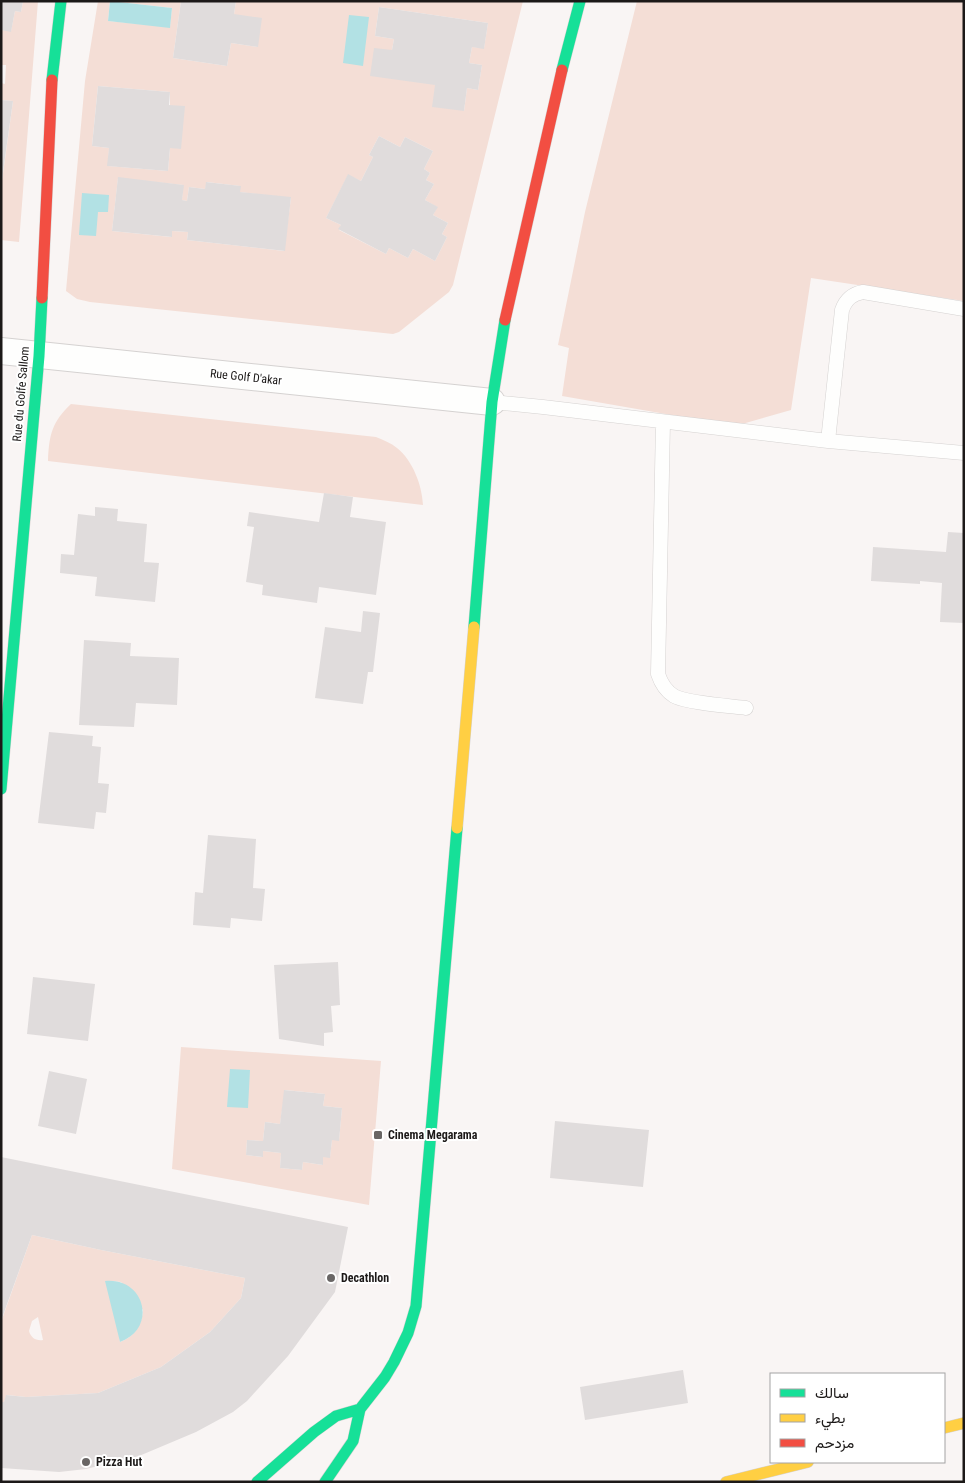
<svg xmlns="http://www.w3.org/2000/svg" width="965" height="1483" font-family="'Roboto Condensed',Vazirmatn,sans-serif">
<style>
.green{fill:#f4ded6;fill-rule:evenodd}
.water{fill:#b2e1e4}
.building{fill:#e0dcdc}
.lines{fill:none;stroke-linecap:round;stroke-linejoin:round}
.lane-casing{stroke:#d5d2d1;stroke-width:15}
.street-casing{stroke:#d5d2d1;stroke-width:28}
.fast-casing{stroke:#d5d2d1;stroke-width:12}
.slow-casing{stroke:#d5d2d1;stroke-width:12}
.jam-casing{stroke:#d5d2d1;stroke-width:12}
.lane{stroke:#fefefd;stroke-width:14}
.street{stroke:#fefefd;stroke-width:26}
.fast{stroke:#16e098;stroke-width:11}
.slow{stroke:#ffcf43;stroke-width:11}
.jam{stroke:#f24e42;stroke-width:11}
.poi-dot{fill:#696665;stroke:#fff;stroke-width:2}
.labels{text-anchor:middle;stroke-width:4;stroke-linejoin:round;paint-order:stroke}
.street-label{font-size:12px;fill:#1c1918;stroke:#fff}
.poi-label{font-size:12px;font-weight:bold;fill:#1c1918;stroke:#fff;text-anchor:start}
</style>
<rect width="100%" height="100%" fill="#f9f5f4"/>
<path class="green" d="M23,1H38L19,242L1,240V188L13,101L1,100V83L5,84L6,65H1V30L11,31L15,11L21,12Z
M98,1H181L173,58L227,66L231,43L258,47L234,14L236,1H523L453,285L449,292L399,332L393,334L90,302L77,299L66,291L85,81ZM110,1L172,8L170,27L108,21ZM379,7L488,23L484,48L472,47L469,63L482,65L478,90L467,88L464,111L435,85L392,50L394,39L375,36ZM98,86L170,92V148L168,171L108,166L109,148L92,146ZM379,136L400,147L405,137L433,151L424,169L430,173L426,180L434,184L425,200L437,207L433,215L448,223L442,234L447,237L435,261L413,249L408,258L389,248L386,254L339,230L341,225L326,218L348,175L361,181L373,157L369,155ZM118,178L183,185L182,200L187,201L189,187L205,189L207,182L240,186V192L291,198L284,251L187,240L188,232L172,231L171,237L112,231Z
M637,1H964V301L811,278L791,410L735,426L562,396L569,348L558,345L585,212Z
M71,404L376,437C383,440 391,443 397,448C413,461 422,485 423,505L48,461C49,435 52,422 71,404Z
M181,1047L381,1061L369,1205L172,1169ZM285,1090L325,1094L323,1106L342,1108L339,1140H332L330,1157H323V1165L303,1162L302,1170L280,1168L281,1153L263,1151L262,1157L246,1155L247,1140L263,1141L265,1122L280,1124Z
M32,1235L101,1250L245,1278L241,1298L210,1332L161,1367L98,1393L26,1397L7,1395L4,1402H1V1322ZM111,1281L121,1282L143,1310C142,1324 135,1337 120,1342ZM38,1317L43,1340C36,1341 31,1338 29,1331L32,1321Z"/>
<path class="water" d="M110,1L172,8L170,28L108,21Z
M349,15L369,17L363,66L343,63Z
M82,193L109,195L108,212H98L96,236L79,235Z
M230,1069L250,1070L248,1108L227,1107Z
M105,1281C145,1277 158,1328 120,1342Z"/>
<path class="building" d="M1,1H23L21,12L15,11L11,32L1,30Z
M181,1H236L234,14L262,18L258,47L231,43L227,66L173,58Z
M379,7L488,23L484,49L472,47L469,63L482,65L478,90L467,88L464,111L432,107L435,85L370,76L374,48L392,50L394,39L375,36Z
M98,86L170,92L169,105L185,106L181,149L170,148L168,171L107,166L109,148L92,146Z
M1,100L13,101L2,179H1Z
M379,136L400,147L405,137L433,151L424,169L430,173L426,180L434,184L425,200L438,207L433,215L448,223L442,234L447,237L435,261L413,249L408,258L389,248L386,254L338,229L341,225L326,218L348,174L361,181L373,157L369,155Z
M118,177L184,185L182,200L187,201L189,187L205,189L206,182L241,186L240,192L291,197L285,251L187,240L188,232L172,231V237L112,231Z
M324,493L353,497L350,517L386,522L376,595L319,587L317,603L262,595L263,585L246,582L254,527L247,526L249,512L319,522Z
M95,507L118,509L117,521L147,524L144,562L159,563L155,602L95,596L97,577L60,573L61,554L74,555L78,514L95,516Z
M948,532L964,533V623L940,622L942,583L920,581V584L871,581L873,547L946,552Z
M363,611L380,613L373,672H368L363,704L315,698L325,627L361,632Z
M84,640L131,643L130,656L179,658L177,705L136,703L134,727L79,725Z
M49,732L93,736L92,746L101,747L98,783L109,784L106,813L96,812L94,829L38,823Z
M208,835L256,839L253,888L265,889L262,921L231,918L230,928L193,925L195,892L203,893Z
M338,962L340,1005L331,1006L333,1032L324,1033V1046L279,1039L274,965Z
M33,977L95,984L88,1041L27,1034Z
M49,1071L87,1079L76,1134L38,1126Z
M284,1090L325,1094L323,1106L342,1108L339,1141L332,1140L330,1158L323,1157V1165L303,1162L302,1170L280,1168L281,1153L263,1151V1157L246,1155L247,1140L263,1141L265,1122L280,1124Z
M555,1121L649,1130L643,1187L550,1178Z
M1,1157L348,1227L335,1292L288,1356L247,1401L233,1412L196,1432L139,1456L86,1469L59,1472L1,1468V1402H4L6,1395L26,1397L98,1393L161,1367L210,1332L241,1298L245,1278L101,1250L32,1235L1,1321Z
M683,1370L688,1403L585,1420L580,1387Z"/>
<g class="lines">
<g class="lane-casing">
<path id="lane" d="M492,402L543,407L828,441L964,453
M663,422L658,674C661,683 666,691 674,696C687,703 730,706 746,708
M828,441L842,310C846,299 852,294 863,292L964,309"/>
</g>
<g class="street-casing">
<path id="street" d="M1,351L492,402"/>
</g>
<g class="fast-casing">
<path id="fast" d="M562,70L580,1
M52,80L61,1
M474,627L492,402L505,320
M1,789L39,356L42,298
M257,1482L314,1432L336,1416L360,1409
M325,1482L353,1441L360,1409L385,1377L394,1362L408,1333L416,1306L457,828"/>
</g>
<g class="slow-casing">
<path id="slow" d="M457,828L474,627
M944,1428L964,1423
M726,1482L808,1462"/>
</g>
<g class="jam-casing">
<path id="jam" d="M42,298L52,80
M505,320L562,70"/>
</g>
<use href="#lane" class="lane"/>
<use href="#street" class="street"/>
<use href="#fast" class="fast"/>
<use href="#slow" class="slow"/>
<use href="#jam" class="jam"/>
</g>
<g class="poi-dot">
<rect x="373" y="1130" width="10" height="10" rx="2.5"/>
<circle cx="331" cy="1278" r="5"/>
<circle cx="86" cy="1462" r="5"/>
</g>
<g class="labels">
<g class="street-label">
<text transform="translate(246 377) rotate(6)" y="4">Rue Golf D'akar</text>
<text transform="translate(21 394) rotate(-85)" y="4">Rue du Golfe Sallom</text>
</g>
<g class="poi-label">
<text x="388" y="1139">Cinema Megarama</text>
<text x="341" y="1282">Decathlon</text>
<text x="96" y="1466">Pizza Hut</text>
</g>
</g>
<rect width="965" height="1483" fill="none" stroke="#1c1918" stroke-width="5"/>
<rect x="770" y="1373" width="175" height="90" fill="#ffffff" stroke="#a4a3a3"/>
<rect x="780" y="1389" width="25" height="8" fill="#16e098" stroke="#a4a3a3"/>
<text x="815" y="1398" font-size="15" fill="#1c1918">سالك</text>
<rect x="780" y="1414" width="25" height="8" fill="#ffcf43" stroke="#a4a3a3"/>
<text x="815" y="1423" font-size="15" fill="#1c1918">بطيء</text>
<rect x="780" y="1439" width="25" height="8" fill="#f24e42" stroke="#a4a3a3"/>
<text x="815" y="1448" font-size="15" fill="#1c1918">مزدحم</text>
</svg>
